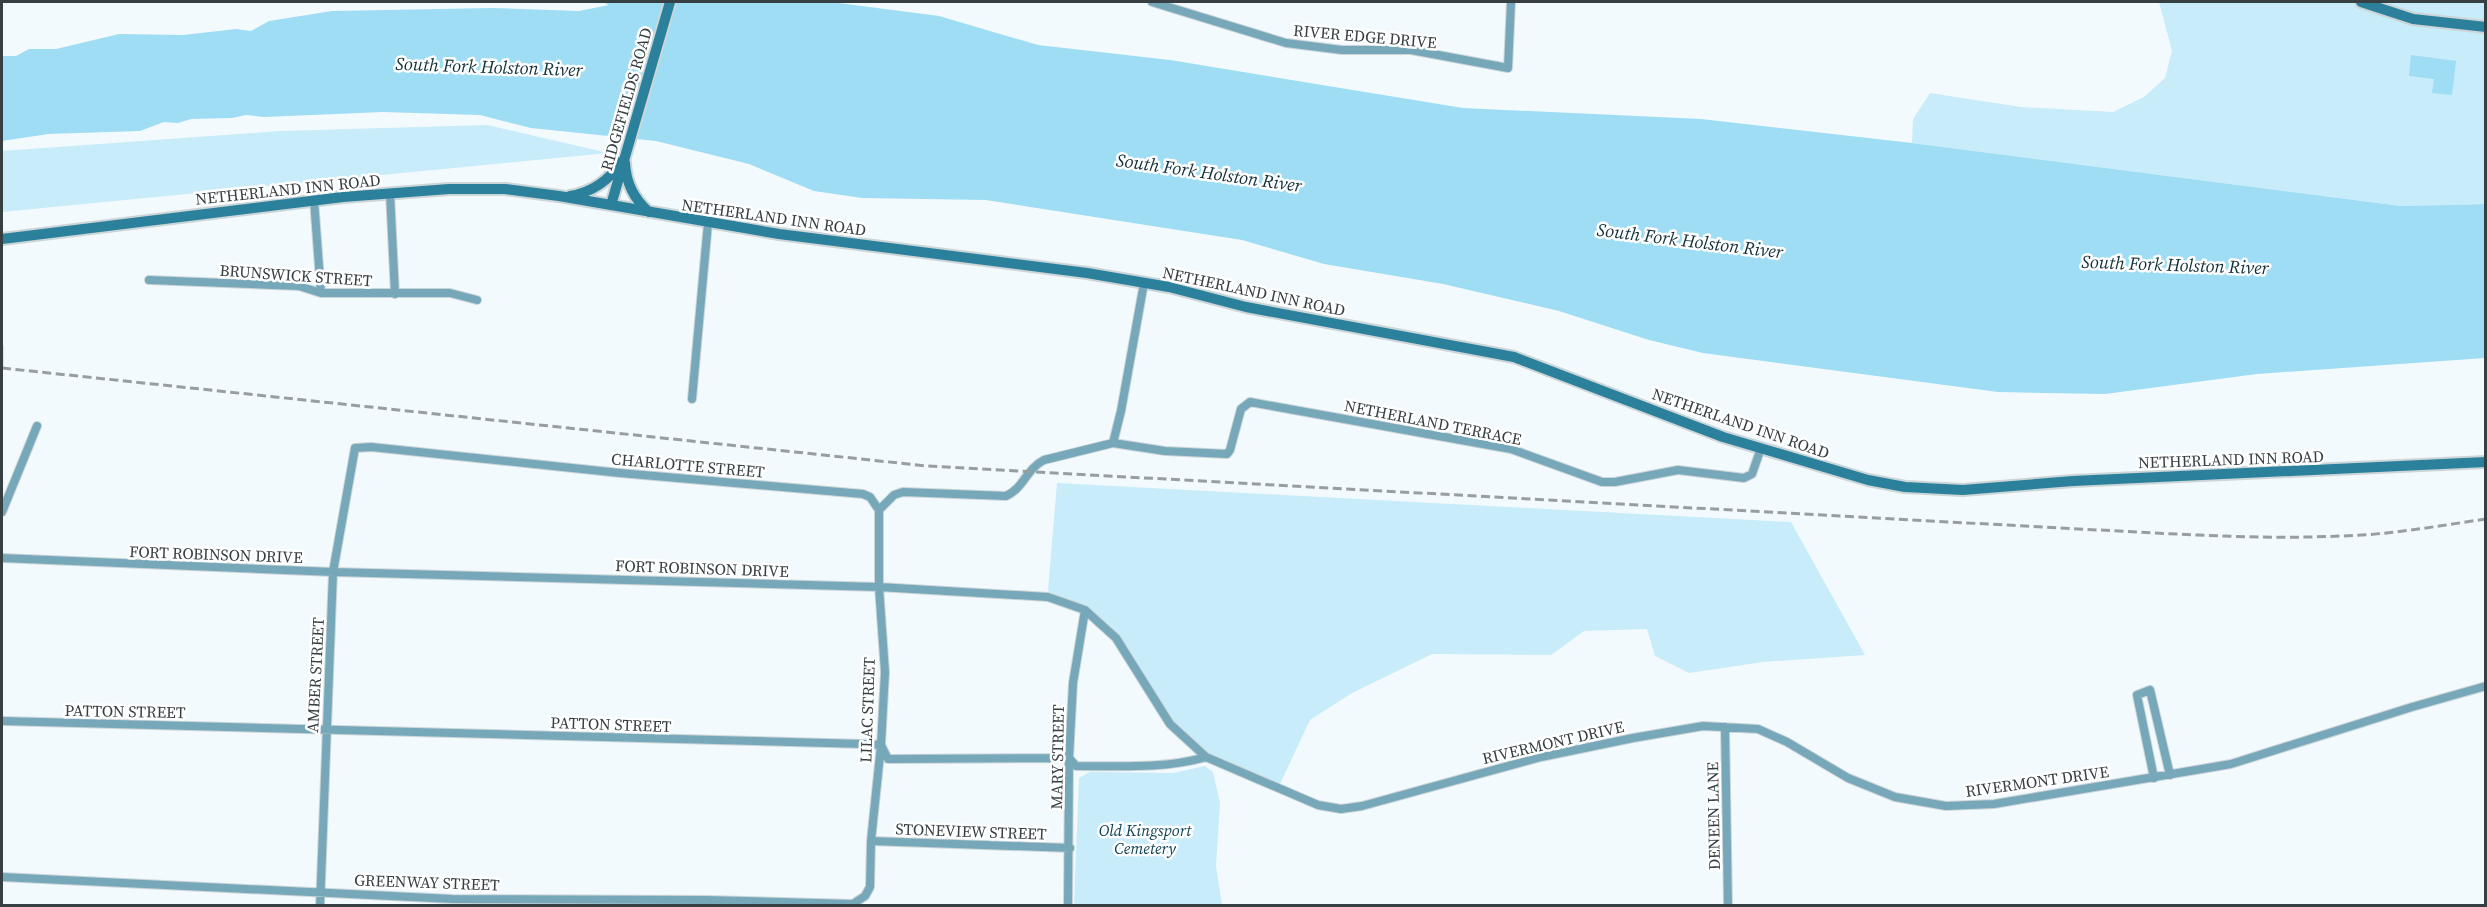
<svg xmlns="http://www.w3.org/2000/svg" width="2487" height="907" font-family="'Source Serif 4',serif">
<style>
.green{fill:#c8ecf9}
.water{fill:#9fddf4}
.lines{fill:none;stroke-linecap:round;stroke-linejoin:round}
.stream{stroke:#9fddf4;stroke-width:3}
.street-casing{stroke:#ccd5d8;stroke-width:10}
.secondary-casing{stroke:#ccd5d8;stroke-width:14}
.street{stroke:#77a8ba;stroke-width:8}
.secondary{stroke:#2b809b;stroke-width:10}
.rail{stroke:#959ea1;stroke-width:3;stroke-dasharray:9 4.5;stroke-linecap:butt}
.labels{text-anchor:middle;stroke-width:5;stroke-linejoin:round;paint-order:stroke}
.street-label{font-size:16px;fill:#363f42;stroke:#fff}
.park-label{font-size:16px;font-style:italic;fill:#0f4455;stroke:#fff}
.water-label{font-size:18px;font-style:italic;fill:#12303a;stroke:#fff}
</style>
<rect width="100%" height="100%" fill="#f2fafe"/>
<path class="green" d="M2159,2H2485V204L2401,206L1912,143L1913,119L1930,93L2021,107L2113,112L2144,97L2165,78L2172,51Z
M487,125L608,153L2,212V151L281,131Z
M1057,483L1791,522L1865,655L1763,662L1689,673L1655,656L1647,629L1584,631L1551,655L1432,654L1352,693L1310,720L1278,788L1206,757L1170,724L1116,638L1085,610L1048,591Z
M1205,766L1213,772L1220,803L1216,866L1222,905H1074L1079,778L1090,772L1173,773Z"/>
<path class="water" d="M602,2H831L939,16L1038,45L1170,60L1463,108L1701,119L1912,143L2401,206L2485,204V358L2257,374L2105,394L1998,392L1703,353L1649,340L1559,311L1443,284L1324,264L1242,240L986,200L862,198L814,191L749,164L656,141L531,128L480,115L383,112L264,117L246,115L232,118L191,119L178,123L164,122L140,131L48,134L2,141V56H16L29,49H56L119,34L183,35L236,29L251,31L269,21L332,11L492,8L579,11L609,5Z
M2411,55L2456,61L2452,95L2432,93L2434,79L2409,76Z"/>
<g class="lines">
<path class="stream" d="M2,346V366"/>
<g class="street-casing">
<path id="street" d="M1152,2L1286,43L1342,50H1411L1508,68L1511,2
M390,193L395,294
M314,200L321,293
M149,280L299,286L321,293H450L477,300
M692,399L708,223
M1113,443L1165,451L1227,454L1230,450L1241,409L1250,402L1511,449L1602,482H1615L1678,470L1744,478L1752,474L1761,448
M2,512L37,426
M2,558L333,572L879,587L1048,597L1085,610L1116,638L1170,724L1206,757L1318,805L1341,809L1362,806L1541,757L1633,738L1703,726L1758,729L1787,742L1848,778L1895,797L1946,806L1994,804L2231,764L2412,707L2486,686
M2,721L864,744L881,745L888,759L1069,758L1076,766C1120,766 1164,769 1206,757
M1725,727L1728,906
M2154,778L2137,695L2150,690L2170,775
M871,841L1070,848
M2,877L452,899L706,900L853,904L865,896L870,887L871,841L881,745L885,672L879,587V510
M320,906L333,572L355,448L371,447L620,473L863,494L870,497L879,510L894,495L903,492L1006,496C1024,488 1026,469 1044,460L1113,443L1121,411L1144,283
M1068,906L1069,758L1073,683L1085,610"/>
</g>
<g class="secondary-casing">
<path id="secondary" d="M2361,2L2413,19L2486,27
M625,163C626,184 634,199 649,212
M570,196C590,193 611,180 620,162
M611,205L670,2
M2,239L343,197L449,189H505L559,196L779,234L1087,273L1169,287L1246,307L1514,357L1723,437L1868,480L1905,487L1963,490L2073,481L2486,462"/>
</g>
<use href="#street" class="street"/>
<use href="#secondary" class="secondary"/>
<path class="rail" d="M2,368L927,466L2078,529C2165,533 2253,540 2340,536C2389,535 2437,526 2486,519"/>
</g>
<g class="labels">
<g class="street-label">
<text transform="translate(1365 36) rotate(5)" y="6">RIVER EDGE DRIVE</text>
<text transform="translate(626 99) rotate(-74)" y="6">RIDGEFIELDS ROAD</text>
<text transform="translate(288 189) rotate(-6)" y="6">NETHERLAND INN ROAD</text>
<text transform="translate(774 217) rotate(8)" y="6">NETHERLAND INN ROAD</text>
<text transform="translate(296 275) rotate(4)" y="6">BRUNSWICK STREET</text>
<text transform="translate(1254 291) rotate(12)" y="6">NETHERLAND INN ROAD</text>
<text transform="translate(1433 422) rotate(11)" y="6">NETHERLAND TERRACE</text>
<text transform="translate(1741 423) rotate(19)" y="6">NETHERLAND INN ROAD</text>
<text transform="translate(2231 459) rotate(-2)" y="6">NETHERLAND INN ROAD</text>
<text transform="translate(688 465) rotate(5)" y="6">CHARLOTTE STREET</text>
<text transform="translate(216 554) rotate(2)" y="6">FORT ROBINSON DRIVE</text>
<text transform="translate(702 568) rotate(2)" y="6">FORT ROBINSON DRIVE</text>
<text transform="translate(315 675) rotate(-87)" y="6">AMBER STREET</text>
<text transform="translate(867 710) rotate(-88)" y="6">LILAC STREET</text>
<text transform="translate(125 711) rotate(1)" y="6">PATTON STREET</text>
<text transform="translate(611 724) rotate(2)" y="6">PATTON STREET</text>
<text transform="translate(1553 742) rotate(-13)" y="6">RIVERMONT DRIVE</text>
<text transform="translate(1057 757) rotate(-89)" y="6">MARY STREET</text>
<text transform="translate(2037 781) rotate(-8)" y="6">RIVERMONT DRIVE</text>
<text transform="translate(1713 816) rotate(-91)" y="6">DENEEN LANE</text>
<text transform="translate(971 831) rotate(2)" y="6">STONEVIEW STREET</text>
<text transform="translate(427 882) rotate(2)" y="6">GREENWAY STREET</text>
</g>
<g class="park-label">
<text x="1145" y="836">Old Kingsport<tspan x="1145" dy="18">Cemetery</tspan></text>
</g>
<g class="water-label">
<text transform="translate(489 67) rotate(2)" y="6">South Fork Holston River</text>
<text transform="translate(1209 173) rotate(8)" y="6">South Fork Holston River</text>
<text transform="translate(1690 241) rotate(7)" y="6">South Fork Holston River</text>
<text transform="translate(2175 265) rotate(2)" y="6">South Fork Holston River</text>
</g>
</g>
<rect width="2487" height="907" fill="none" stroke="#363f42" stroke-width="6"/>
</svg>
